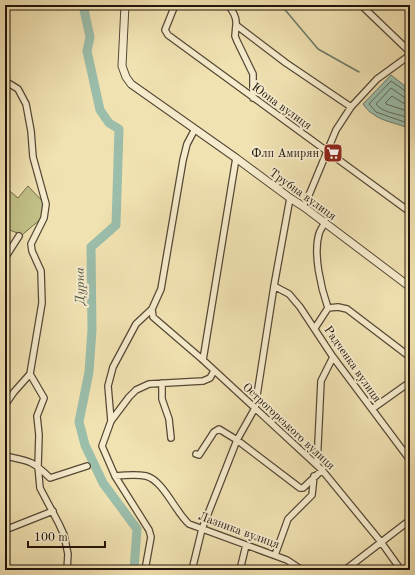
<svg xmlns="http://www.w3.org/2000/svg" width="415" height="575" font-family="'Old Standard TT',serif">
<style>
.green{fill:#c1c187;stroke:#716a49}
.water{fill:#9bbeab;stroke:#6a7a6b}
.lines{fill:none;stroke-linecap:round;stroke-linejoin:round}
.shore{stroke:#5e695b;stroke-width:1}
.stream{stroke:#6a7a6b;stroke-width:1.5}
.river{stroke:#9bbeab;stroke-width:9}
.minor-casing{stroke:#554835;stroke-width:8}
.tertiary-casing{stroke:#554835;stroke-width:9}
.minor{stroke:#f6eccd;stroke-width:5.5}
.tertiary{stroke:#f6eccd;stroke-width:7}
.labels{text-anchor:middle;stroke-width:4;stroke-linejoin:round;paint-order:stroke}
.street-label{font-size:12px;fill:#21140b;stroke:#f6eccd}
.poi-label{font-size:12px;fill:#21140b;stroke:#f6eccd;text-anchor:end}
.water-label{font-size:13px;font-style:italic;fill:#4c5043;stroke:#f6eccd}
</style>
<rect width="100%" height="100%" fill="#f1e2b2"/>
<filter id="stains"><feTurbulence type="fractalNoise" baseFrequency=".005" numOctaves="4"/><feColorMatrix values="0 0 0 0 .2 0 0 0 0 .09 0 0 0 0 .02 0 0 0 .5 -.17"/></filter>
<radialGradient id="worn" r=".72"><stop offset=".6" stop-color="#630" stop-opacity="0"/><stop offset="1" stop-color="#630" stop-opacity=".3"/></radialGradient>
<path class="green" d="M28,186L45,204L42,218L22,235L5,228V187L18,198Z"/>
<path class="water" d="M391,75L410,90V129C398,123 383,122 373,114C369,112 366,108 363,104Z"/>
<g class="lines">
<path class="shore" d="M410,93L407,92L391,81L369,104L376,112L410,124
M410,98L404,97L391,88L376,104C383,114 400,113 410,119
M410,104L403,103L392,96L386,102V104L410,112"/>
<path class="stream" d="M281,5L318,49L359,72"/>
<path class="river" d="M83,5L90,37L87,51L100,110L109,123L119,129L116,225L91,247L92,330L89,372L79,422L85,445L103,483L137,529L134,570"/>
<g class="minor-casing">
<path id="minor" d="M175,5L165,30L168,35L410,212
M228,5C233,11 237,18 236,25L286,63L351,107
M361,5L410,52
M236,25L235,36L237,41L253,74V98
M5,81L18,89L26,104L31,131L33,157L46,204L44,218L31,244L32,251L41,271L42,303L30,374L44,398L37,416L39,435L38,466L40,488L59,524L64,535L68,554L67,570
M195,129L187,144L183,160L161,289L152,309L153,317L203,360L322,470L381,542L401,570
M304,207L336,130L351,107L377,79L410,55
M5,258L19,236
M274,286L289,294L300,307L333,357L410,460
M328,308L338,307L347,309L410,357
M315,328L328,308C321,288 313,254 319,234C320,230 323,226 325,223
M203,360L236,158
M162,383V399L169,419L171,438
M5,405L14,392L30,374
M372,409L410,382
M111,421L108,386L113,367L136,324L152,309
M196,454L199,455L214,432L219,429L237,440L300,488H303L322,470
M5,456C29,461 32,460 50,478L87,466
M317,465L321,381L333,357
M115,476C125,475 137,474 146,476C163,480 176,513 189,524L287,560L302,570
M5,530L53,511
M275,555L288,519L312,495L314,476
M145,570L151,537L149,530L115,476L102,446L111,421L129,397L136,390L149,384L203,381L210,378L214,371
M192,570L202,529L237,440L255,408L274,286L290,198
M240,570L246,545
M345,570L410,520"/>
</g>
<g class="tertiary-casing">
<path id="tertiary" d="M125,5L122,66L126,77L131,84L236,158L290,198L304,207L410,287"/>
</g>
<use href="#minor" class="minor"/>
<use href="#tertiary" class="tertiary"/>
</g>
<defs>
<g id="supermarket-square" transform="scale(1)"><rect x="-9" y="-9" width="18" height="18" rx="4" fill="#8f2418" stroke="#f6eccd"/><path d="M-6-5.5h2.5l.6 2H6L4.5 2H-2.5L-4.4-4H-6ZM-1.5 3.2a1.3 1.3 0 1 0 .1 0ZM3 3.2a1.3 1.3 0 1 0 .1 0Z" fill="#fff"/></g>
</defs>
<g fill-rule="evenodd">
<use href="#supermarket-square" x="333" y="153"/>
</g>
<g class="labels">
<g class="street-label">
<text transform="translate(282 106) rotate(36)" y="4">Юона вулиця</text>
<text transform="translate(303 194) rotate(36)" y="4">Трубна вулиця</text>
<text transform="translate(353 364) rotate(55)" y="4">Радченка вулиця</text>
<text transform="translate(289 426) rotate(43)" y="4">Острогорського вулиця</text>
<text transform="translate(239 530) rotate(20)" y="4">Лазника вулиця</text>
</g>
<g class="poi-label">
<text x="319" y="157">Флп Амирян</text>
</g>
<g class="water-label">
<text transform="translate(79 286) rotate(-91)" y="5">Дурна</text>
</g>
</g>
<rect width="415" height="575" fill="none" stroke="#f1e2b2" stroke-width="20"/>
<rect x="6" y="6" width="403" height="563" fill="none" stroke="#21140b" stroke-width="2"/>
<rect x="10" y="10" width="395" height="555" fill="none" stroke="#21140b"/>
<path d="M28 541v6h77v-6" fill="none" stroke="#21140b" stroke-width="2"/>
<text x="34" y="541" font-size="12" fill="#21140b" stroke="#f6eccd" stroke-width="3" paint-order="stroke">100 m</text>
<rect width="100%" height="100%" filter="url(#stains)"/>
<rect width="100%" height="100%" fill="url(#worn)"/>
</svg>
